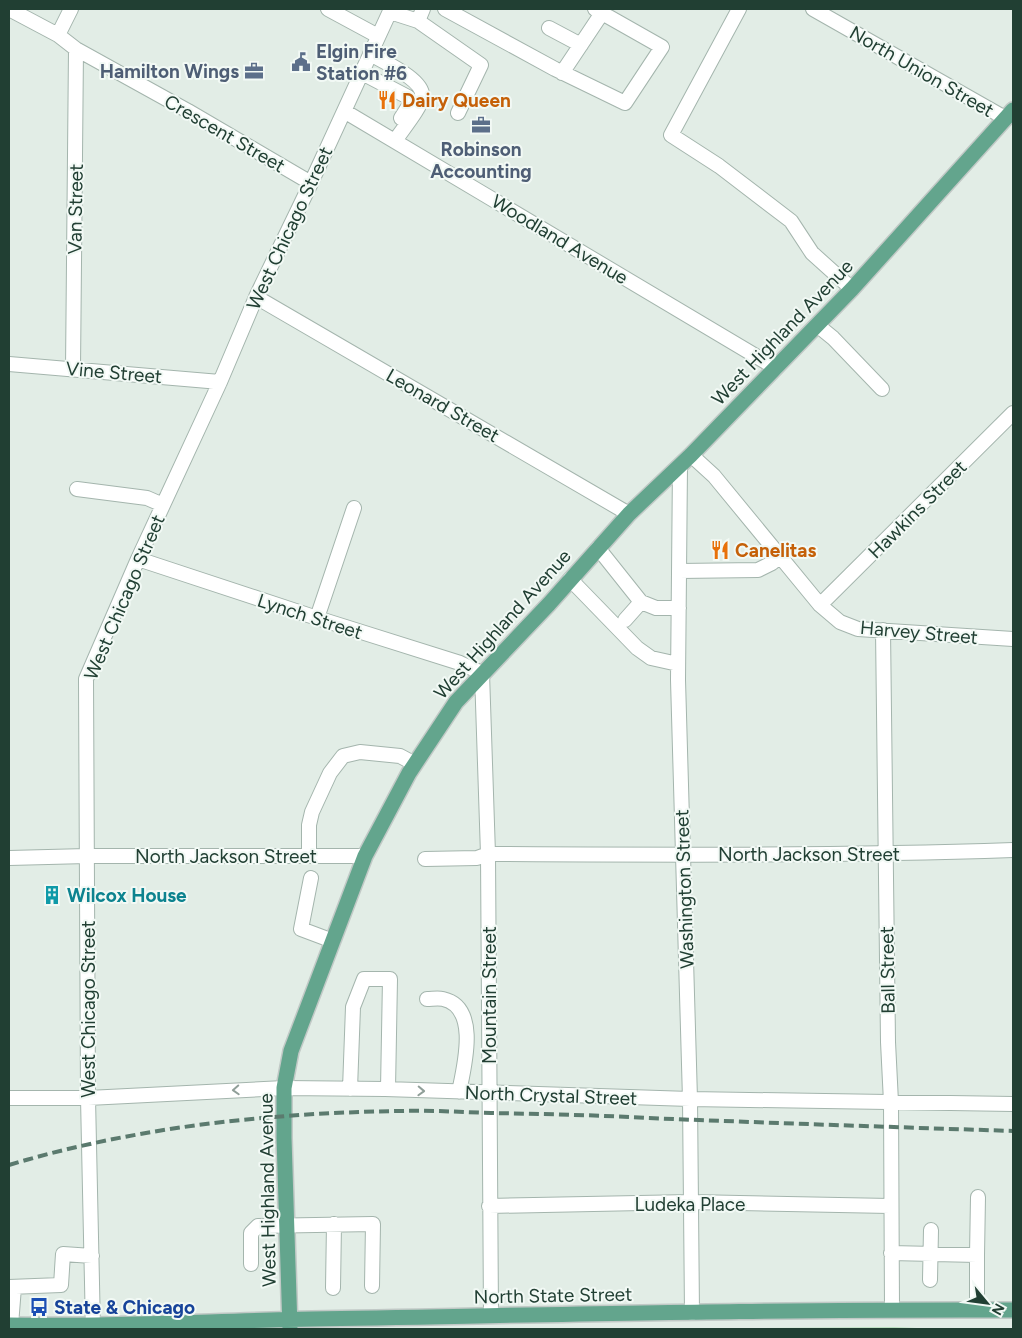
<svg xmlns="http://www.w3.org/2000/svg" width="1022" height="1338" font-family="Figtree,sans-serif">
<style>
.park{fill:url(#park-crowns)}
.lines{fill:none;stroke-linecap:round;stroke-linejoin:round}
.minor-casing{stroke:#a4b5ad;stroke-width:16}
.major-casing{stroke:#c1c9c6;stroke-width:18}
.minor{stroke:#fff;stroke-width:14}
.major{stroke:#63a58d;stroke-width:15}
.rail{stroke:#5b7a6e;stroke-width:4;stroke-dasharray:10 5;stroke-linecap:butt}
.oneway{stroke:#909f99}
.labels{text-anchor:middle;stroke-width:4;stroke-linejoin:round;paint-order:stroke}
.service-label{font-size:19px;font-weight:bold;fill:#4e5e75;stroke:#f2f9f5;text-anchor:start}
.street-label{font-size:19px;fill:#213f33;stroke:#f2f9f5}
.food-label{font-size:19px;font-weight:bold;fill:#c56008;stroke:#f2f9f5;text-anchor:start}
.culture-label{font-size:19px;font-weight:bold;fill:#0d838f;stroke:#f2f9f5;text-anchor:start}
.transit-label{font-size:19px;font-weight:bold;fill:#164399;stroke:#f2f9f5;text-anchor:start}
</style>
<defs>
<pattern id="park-crowns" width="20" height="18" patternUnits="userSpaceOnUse" patternTransform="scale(1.25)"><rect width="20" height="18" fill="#b9dfbf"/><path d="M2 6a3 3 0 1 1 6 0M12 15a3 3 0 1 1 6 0" fill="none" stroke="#9fc0a5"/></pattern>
</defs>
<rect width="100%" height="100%" fill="#e2ede6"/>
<path class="park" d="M894,1327L940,1329H623Z"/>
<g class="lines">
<g class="minor-casing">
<path id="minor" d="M9,9L58,35L76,49L188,111L311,183
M328,9L378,36
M445,9L555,69L625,103L662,47L602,13L604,9
M739,9L671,135L719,166L791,221L812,253L852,289
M813,9L1005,118
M390,12L418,21L423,9
M418,21L481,65L458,113
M549,28L581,45
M58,35L71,9
M370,54C384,62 425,80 422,97C421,108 401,131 395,141
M362,73L408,97L410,104L401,118
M562,73L602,13L595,9
M344,111L776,368
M256,297L629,514
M817,325L833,338L882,389
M9,364L220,382
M73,369L76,49
M691,455L714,476L820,605L840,622L858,629L1013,639
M680,466L678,680L690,1099L692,1313
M77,489L147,498L163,505
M598,548L641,602L656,608H679
M138,559L317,618L460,663L482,673L488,854L491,1316
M679,571L758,570L772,563L780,556
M570,579L637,648L651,658L678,664
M820,605L1013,413
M317,618L354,508
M625,620L641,602
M883,630L888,1042L891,1102L892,1309
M309,856V825L312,812L330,773L343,756L360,752L400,756L415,764
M9,858L87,856H365
M425,859L477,858L488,854C663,855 838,856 1013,850
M311,878L301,929L333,941
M427,999C432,999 438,998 443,999C480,1007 464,1067 459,1092
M350,1089L353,1007L364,979H390L388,1089
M9,1098H88L284,1088L385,1089L690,1099L1013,1104
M489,1206L691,1202L890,1206
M891,1253L977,1255V1310
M977,1255L978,1197
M251,1264V1233L258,1226L373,1224L372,1286
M930,1280L931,1230
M9,1287L61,1285L63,1254L92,1256
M333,1288L334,1224
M11,1325L14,1287
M93,1329L88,1098L86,679L138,559L220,382L256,297L311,183L391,9"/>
</g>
<g class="major-casing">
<path id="major" d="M9,1325C110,1327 210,1321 312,1319C545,1315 779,1309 1013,1310
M290,1329L284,1138V1088L291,1051L365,856L409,773L456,702L549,604L629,514L691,455L852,289L1013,110"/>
</g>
<use href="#minor" class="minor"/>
<use href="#major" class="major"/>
<path class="rail" d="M9,1165C135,1127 268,1113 400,1111C430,1110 460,1112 491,1113C543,1114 596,1115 648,1118C770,1123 892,1127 1013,1131"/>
</g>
<defs><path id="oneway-chevron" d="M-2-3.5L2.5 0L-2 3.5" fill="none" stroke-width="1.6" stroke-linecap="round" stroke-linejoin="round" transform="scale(1.25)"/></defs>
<g class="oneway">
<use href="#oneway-chevron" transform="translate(236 1090) rotate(177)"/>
<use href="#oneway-chevron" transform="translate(421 1091) rotate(2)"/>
</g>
<defs>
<g id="civic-bare" transform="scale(1.5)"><path d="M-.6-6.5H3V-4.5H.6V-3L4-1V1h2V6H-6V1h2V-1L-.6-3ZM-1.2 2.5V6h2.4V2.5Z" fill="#5c6f8a" stroke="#f2f9f5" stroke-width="2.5" paint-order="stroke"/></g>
<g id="office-bare" transform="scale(1.5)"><path d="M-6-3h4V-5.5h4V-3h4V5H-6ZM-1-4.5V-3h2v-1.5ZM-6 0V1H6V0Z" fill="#5c6f8a" stroke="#f2f9f5" stroke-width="2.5" paint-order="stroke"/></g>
<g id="restaurant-bare" transform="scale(1.5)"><path d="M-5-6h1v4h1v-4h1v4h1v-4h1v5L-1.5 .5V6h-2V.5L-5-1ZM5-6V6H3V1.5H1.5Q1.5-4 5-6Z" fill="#e8710a" stroke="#f2f9f5" stroke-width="2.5" paint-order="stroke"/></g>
<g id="building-bare" transform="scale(1.5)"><path d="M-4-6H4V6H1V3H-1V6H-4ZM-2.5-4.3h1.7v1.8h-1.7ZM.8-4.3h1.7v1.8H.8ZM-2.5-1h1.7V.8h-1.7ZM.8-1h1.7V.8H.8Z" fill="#0f9aa8" stroke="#f2f9f5" stroke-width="2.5" paint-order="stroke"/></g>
<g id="bus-bare" transform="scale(1.5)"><path d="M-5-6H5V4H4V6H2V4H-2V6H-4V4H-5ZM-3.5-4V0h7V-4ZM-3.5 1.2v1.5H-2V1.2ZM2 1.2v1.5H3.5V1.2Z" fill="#1a4fb4" stroke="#f2f9f5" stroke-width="2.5" paint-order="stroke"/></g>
</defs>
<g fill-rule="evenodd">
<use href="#civic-bare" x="301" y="62"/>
<use href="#office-bare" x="254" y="71"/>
<use href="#restaurant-bare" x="387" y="100"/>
<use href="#office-bare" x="481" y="125"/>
<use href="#restaurant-bare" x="720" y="550"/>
<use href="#building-bare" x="52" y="895"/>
<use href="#bus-bare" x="39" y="1307"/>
</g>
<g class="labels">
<g class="service-label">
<text x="316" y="58">Elgin Fire<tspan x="316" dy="22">Station #6</tspan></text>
<text x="239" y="78" text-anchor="end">Hamilton Wings</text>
<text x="481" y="156" text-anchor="middle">Robinson<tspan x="481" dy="22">Accounting</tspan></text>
</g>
<g class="street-label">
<text transform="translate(922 71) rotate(30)" y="7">North Union Street</text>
<text transform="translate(225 133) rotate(30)" y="7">Crescent Street</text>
<text transform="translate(75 209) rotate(-89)" y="7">Van Street</text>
<text transform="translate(289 228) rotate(-65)" y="7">West Chicago Street</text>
<text transform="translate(560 239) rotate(31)" y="7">Woodland Avenue</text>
<text transform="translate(782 332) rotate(-46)" y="7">West Highland Avenue</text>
<text transform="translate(114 372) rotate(5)" y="7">Vine Street</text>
<text transform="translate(443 405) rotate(30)" y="7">Leonard Street</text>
<text transform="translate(917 509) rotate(-45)" y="7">Hawkins Street</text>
<text transform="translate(124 597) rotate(-67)" y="7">West Chicago Street</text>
<text transform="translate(310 616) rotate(18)" y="7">Lynch Street</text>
<text transform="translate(502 624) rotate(-48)" y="7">West Highland Avenue</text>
<text transform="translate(919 632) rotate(5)" y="7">Harvey Street</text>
<text x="809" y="861">North Jackson Street</text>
<text x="226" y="863">North Jackson Street</text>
<text transform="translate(684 889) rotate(-92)" y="7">Washington Street</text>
<text transform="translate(887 970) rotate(-91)" y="7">Ball Street</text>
<text transform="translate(489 995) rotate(-90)" y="7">Mountain Street</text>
<text transform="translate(88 1009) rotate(-90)" y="7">West Chicago Street</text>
<text transform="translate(551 1095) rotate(2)" y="7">North Crystal Street</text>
<text transform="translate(267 1190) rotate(-91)" y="7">West Highland Avenue</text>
<text x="690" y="1211">Ludeka Place</text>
<text transform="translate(553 1295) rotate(-1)" y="7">North State Street</text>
</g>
<g class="food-label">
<text x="402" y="107">Dairy Queen</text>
<text x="735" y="557">Canelitas</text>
</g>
<g class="culture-label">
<text x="67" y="902">Wilcox House</text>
</g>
<g class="transit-label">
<text x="54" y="1314">State &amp; Chicago</text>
</g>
</g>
<rect width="1022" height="1338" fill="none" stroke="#213f33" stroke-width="20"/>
<g transform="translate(987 1303) rotate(119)" stroke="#f2f9f5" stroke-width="4" paint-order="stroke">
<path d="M0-4L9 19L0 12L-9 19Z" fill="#213f33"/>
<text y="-8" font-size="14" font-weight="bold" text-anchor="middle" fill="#213f33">N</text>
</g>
</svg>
